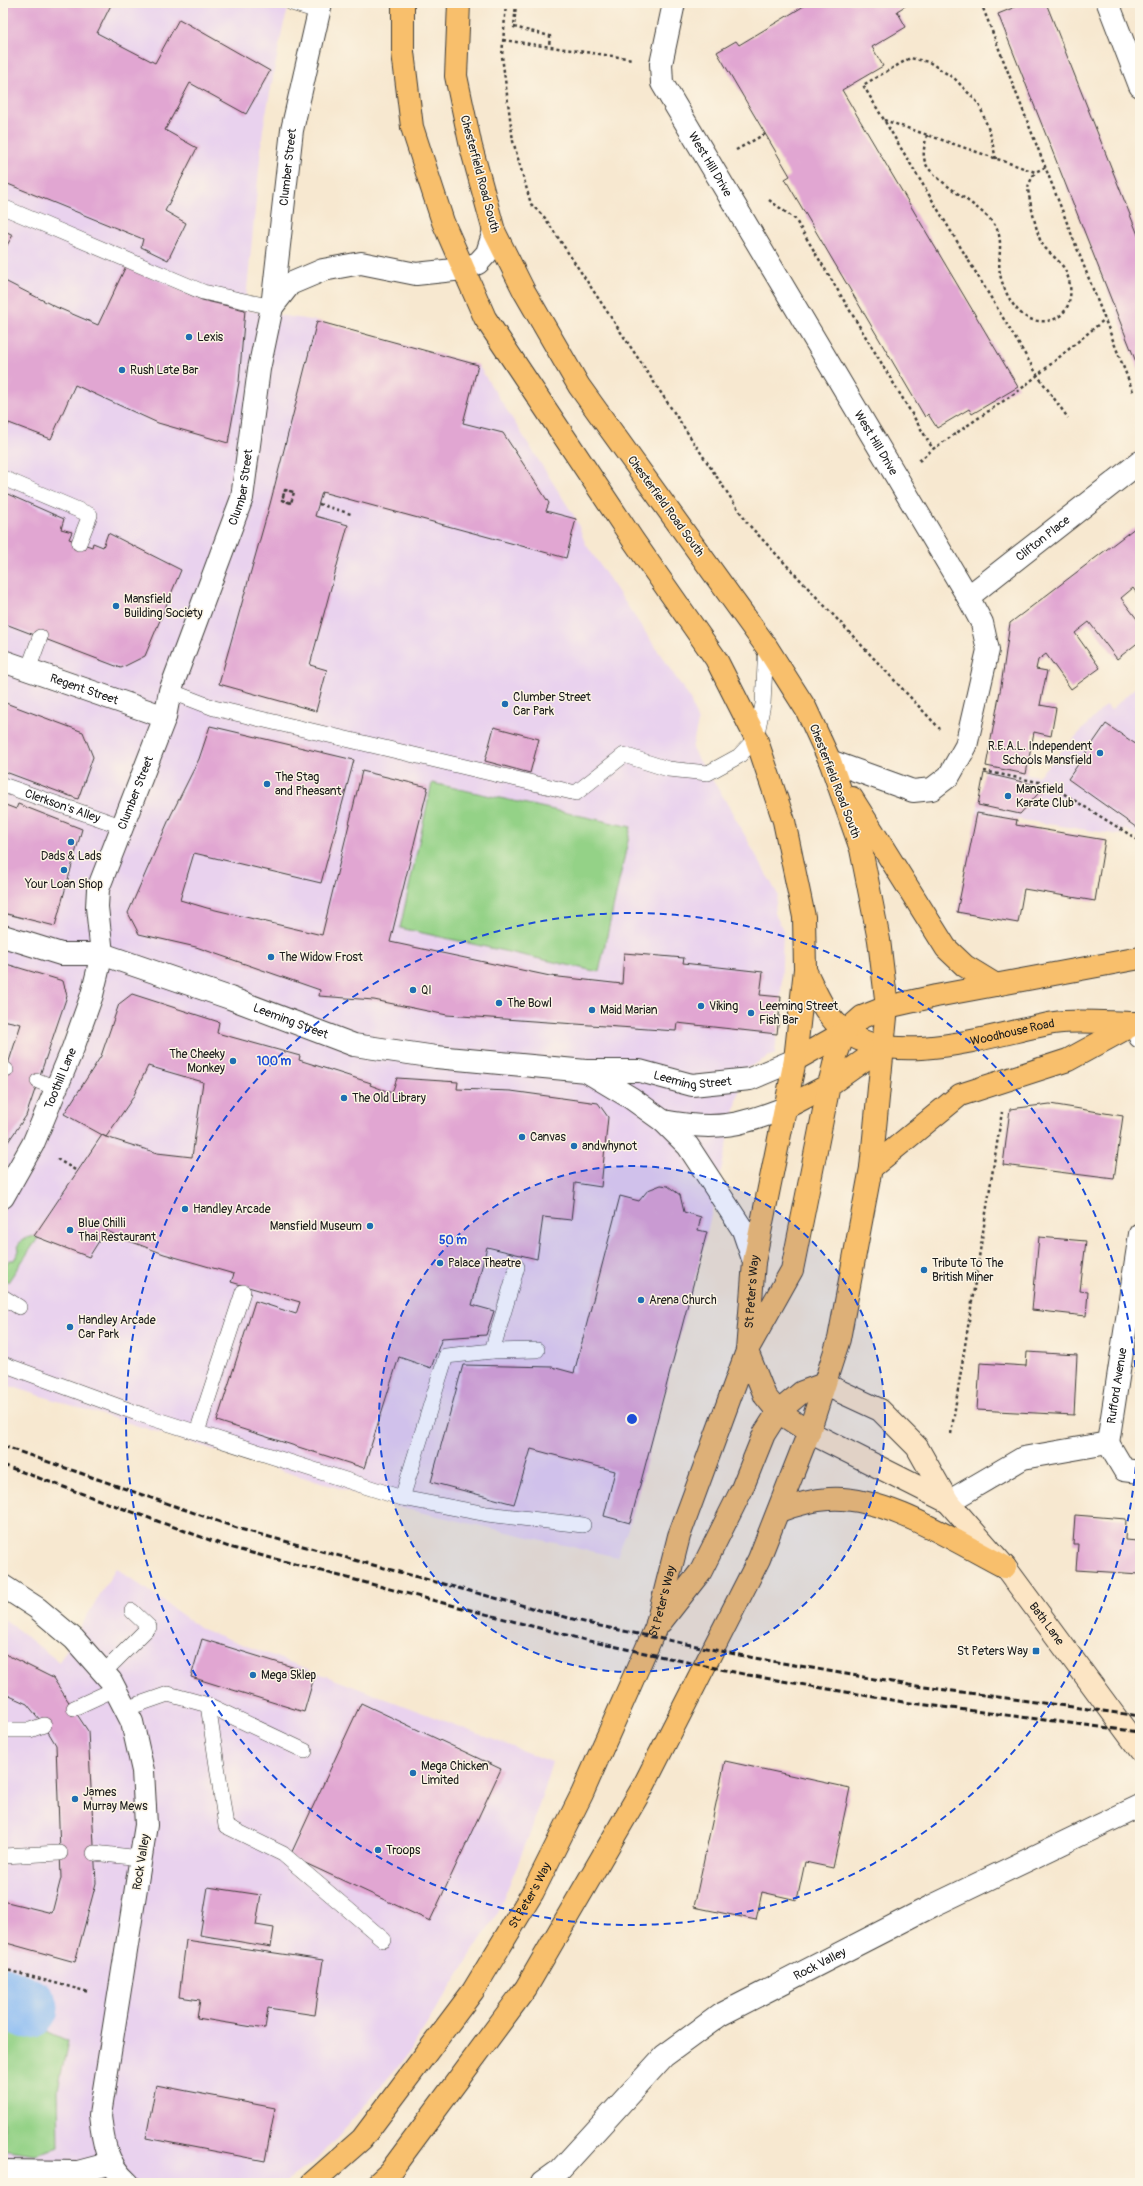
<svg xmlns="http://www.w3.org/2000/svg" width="1143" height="2186" font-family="Pangolin,sans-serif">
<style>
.built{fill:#e9d2ee}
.green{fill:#94d287;stroke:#587752}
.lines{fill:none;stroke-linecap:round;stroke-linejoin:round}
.river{stroke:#86b9f4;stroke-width:61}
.building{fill:#e1a6d2}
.lane-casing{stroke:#3d3b37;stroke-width:16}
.street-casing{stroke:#3d3b37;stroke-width:24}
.secondary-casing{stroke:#3d3b37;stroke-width:24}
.highway-casing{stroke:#3d3b37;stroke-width:24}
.path{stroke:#3d3b37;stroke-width:2.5;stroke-dasharray:3 3;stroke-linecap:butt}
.lane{stroke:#fff;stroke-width:15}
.street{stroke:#fff;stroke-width:22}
.secondary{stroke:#fce5c4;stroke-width:22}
.highway{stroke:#f8bf6c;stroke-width:22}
.rail{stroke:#1c1c1c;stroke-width:3;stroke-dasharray:6 3;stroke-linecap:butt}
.ring{fill:none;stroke:#1d4ed8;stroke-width:2;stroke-dasharray:7 5}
.poi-dot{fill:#1f6fb2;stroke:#fcf5e5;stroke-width:1.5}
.labels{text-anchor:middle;stroke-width:3;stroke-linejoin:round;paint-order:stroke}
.street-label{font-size:12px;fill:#1c1c1c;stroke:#fcf5e5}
.poi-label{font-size:12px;fill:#1c1c1c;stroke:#fcf5e5;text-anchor:start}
.centre{fill:#1d4ed8;stroke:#fcf5e5;stroke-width:2}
.ring-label{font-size:12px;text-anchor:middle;font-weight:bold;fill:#1d4ed8;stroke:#fcf5e5;stroke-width:3;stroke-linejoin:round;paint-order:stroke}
</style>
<rect width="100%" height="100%" fill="#fcf5e5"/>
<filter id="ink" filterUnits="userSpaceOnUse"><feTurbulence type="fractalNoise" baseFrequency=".025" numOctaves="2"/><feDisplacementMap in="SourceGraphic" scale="8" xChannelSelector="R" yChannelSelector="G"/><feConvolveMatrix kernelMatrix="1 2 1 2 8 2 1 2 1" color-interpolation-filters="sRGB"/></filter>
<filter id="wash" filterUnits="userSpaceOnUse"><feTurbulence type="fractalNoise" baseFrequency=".012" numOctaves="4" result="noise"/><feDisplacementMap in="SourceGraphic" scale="16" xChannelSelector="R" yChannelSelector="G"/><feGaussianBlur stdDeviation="0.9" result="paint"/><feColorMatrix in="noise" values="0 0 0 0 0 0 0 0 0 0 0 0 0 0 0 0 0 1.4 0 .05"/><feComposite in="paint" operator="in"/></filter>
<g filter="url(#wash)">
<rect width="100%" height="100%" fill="#f7e8d0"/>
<path class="built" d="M3,3H290L283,26L263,129L245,310L317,321L478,365L576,519L585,543L689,697L698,722L692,749L724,798L778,895L774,912L783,930L781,997L775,1053L744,1070L707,1232L630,1523L617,1557L402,1508L3,1384Z
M1140,683V838L1125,829L1120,835L977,813L986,766L1038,776L1106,705L1111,710Z
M116,1568L202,1629L552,1762L531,1831L498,1912L406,2057L320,2157L285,2183H3V1618L59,1662Z"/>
<path class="green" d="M432,783L631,827L599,972L400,928Z
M34,1236L38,1238L8,1282L4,1280L3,1269L9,1260H14L19,1251L18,1245L23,1239Z
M3,2011L68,2041L58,2089L59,2147L34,2154L3,2149Z"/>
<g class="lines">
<path class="river" d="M3,1997L28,2008"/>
</g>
<g id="blocks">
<path class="building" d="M3,3H112L97,33L155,63L179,19L270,71L246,114L190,83L165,130L197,148L165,211L186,223L168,260L141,247L143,239L3,182Z
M809,3H910L897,11L906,27L872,47L883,66L842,90L1018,387L972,414L969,409L937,428L928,414L925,417L785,179L790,176L717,52L736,41L739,45Z
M1025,3H1046L1140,240V372L998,14Z
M3,230L13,235L3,252Z
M126,266L202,300L245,310L239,382L228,443L158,423L75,385L51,439L9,423L3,437V280L56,307L98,325Z
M317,321L478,365L463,423L503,433L549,503L546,511L576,519L566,558L322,492L315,516L348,525L310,665L327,670L316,711L219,684L270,504Z
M3,492L64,519L61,529L72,532L69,539L92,547L93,543L103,547L108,533L181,570L145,656L121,668L3,623Z
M1140,524V598L1133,588L1121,598L1140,623V641L1117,659L1089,622L1075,633L1100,668L1071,689L1046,654L1038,660L1036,669L1047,671L1040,705L1056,708L1051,736L1034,732L1026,774L986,766L1001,686L1010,623Z
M3,702L83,732L93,757L78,799L3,771Z
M1106,724L1140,747V830L1068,779Z
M210,726L354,760L321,883L194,853L180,900L207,908L322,935L362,771L428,787L390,942L550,976L622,984L624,953L684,958L683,963L763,972L760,995L781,997L777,1034L677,1023L676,1031L447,1015L374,1000L319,996L320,990L196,947L139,934L128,913L171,815L199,759Z
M494,727L539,739L530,773L485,761Z
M984,773L1044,787L1020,814L978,805Z
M3,804L16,809L18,804L82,829L55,926L3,913Z
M977,813L1017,820L1016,825L1105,840L1095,901L1024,889L1018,923L957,912Z
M3,963L63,981L67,996L26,1116L3,1149V1080L21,1024L3,1020Z
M132,994L219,1022L217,1033L300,1056L299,1060L371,1083L370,1085L392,1093L397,1078L458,1082L457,1089L511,1091L598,1103L608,1117L601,1187L575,1183L571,1220L543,1217L537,1259L487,1247L472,1305L494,1311L486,1335L442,1338L431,1368L399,1357L364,1468L217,1421L255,1301L296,1314L300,1302L231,1282L234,1274L164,1254L119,1237L106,1230L89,1257L34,1236L102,1135L106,1137L157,1153L192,1157L203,1082L148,1066L132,1099L106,1137L64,1114L101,1056L119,1004Z
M1050,1104L1123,1116L1114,1179L1003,1165L1010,1109Z
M661,1185L668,1186L680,1195L684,1212L701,1217L698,1230L707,1232L630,1523L604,1516L615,1471L531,1449L514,1504L431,1482L463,1365L552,1367L574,1373L620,1196L639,1201L648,1190Z
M1039,1237L1086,1241L1080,1291L1088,1292L1086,1316L1032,1310Z
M1027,1352L1077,1355L1074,1415L977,1410L980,1363L1026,1366Z
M1075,1515L1126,1519L1125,1540L1138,1541L1140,1531V1574L1076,1570L1078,1544H1073Z
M202,1639L315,1674L304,1712L191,1677Z
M3,1653L53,1678L88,1731L96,1883L75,1962L3,1942V1901L52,1913L61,1878L56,1745L44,1725L27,1704L3,1693Z
M361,1703L501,1769L430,1921L290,1856Z
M725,1761L850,1788L833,1868L805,1862L797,1900L762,1892L756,1920L694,1907Z
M208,1887L261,1895L256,1925L274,1928L271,1947L200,1935Z
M186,1940L323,1960L315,2015L268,2008L265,2029L197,2018L200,2000L179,1997Z
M156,2085L275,2108L265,2161L146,2138Z"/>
</g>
</g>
<g filter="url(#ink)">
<use href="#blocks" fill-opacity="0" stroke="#3d3b37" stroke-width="1"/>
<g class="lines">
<g class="lane-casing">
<g id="lane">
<path d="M292,3L318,11"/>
<path d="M3,207L203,292L272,307"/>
<path d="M3,478L90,515L79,543"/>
<path d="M28,670L40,637"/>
<path d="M170,691L214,708L576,793L624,755L668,769L708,773L739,756L756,738L763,704L766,646"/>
<path id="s1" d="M3,785L121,826"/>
<path d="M3,1068L6,1070"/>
<path d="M38,1081L56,1088"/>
<path d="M3,1297L19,1307"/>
<path d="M492,1351L517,1267"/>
<path d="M3,1364L142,1415L402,1498L487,1514L583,1525"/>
<path d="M197,1432L243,1292"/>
<path d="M402,1498L446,1356L492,1351L537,1350"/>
<path d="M103,1673L149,1627L132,1611"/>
<path d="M208,1705L226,1826L283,1854L384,1940"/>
<path d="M74,1708L115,1689"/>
<path d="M125,1709L168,1694L208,1705L305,1751"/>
<path d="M3,1730H30L44,1725"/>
<path d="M94,1853L141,1858"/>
<path d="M3,1856L60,1853"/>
</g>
</g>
<g class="street-casing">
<g id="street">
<path id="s2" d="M674,3L661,64L662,83L968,597L982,623L988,650L966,746L949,776L932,789L913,791L830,761"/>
<path d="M1108,3L1140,86"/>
<path d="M272,307L290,284L323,270L361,263L416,274L463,269L478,263L487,253L494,231"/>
<path id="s3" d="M968,597L1140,462"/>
<path id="s4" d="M3,661L165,717"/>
<path id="s5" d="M3,936L61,954H102L230,998L354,1045L436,1057L586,1071H640L692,1085L750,1079L795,1060"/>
<path d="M1136,1023L1140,1037"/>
<path d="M586,1071L631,1098L663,1121L688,1146L743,1230L754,1262"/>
<path d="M663,1121C689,1126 720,1129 746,1121C759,1118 772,1113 785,1108"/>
<path id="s6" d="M3,1197L33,1144L73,1048L92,995L102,954L97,907L98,889L165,717L170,691L242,498L259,369L272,307L292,130L321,3"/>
<path id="s7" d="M1108,1443L1140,1234"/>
<path d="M1108,1443L1124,1470L1140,1472"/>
<path d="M948,1502L1023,1458L1108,1443"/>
<path d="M3,1586L37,1608L74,1639L111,1681L132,1722L143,1771L146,1825L100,2115C103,2142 106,2164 128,2183"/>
<path d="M3,2171L78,2172L112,2163"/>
<path id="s8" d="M542,2183L560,2170L664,2056L720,2015L932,1906L1140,1806"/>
</g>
</g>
<g class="secondary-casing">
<g id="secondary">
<path id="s9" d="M824,1384L880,1410L917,1447L948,1502L1005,1567L1140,1750"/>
<path d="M809,1432L948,1502"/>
</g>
</g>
<g class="highway-casing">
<g id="highway">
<path d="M852,798L946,948L965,966L996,985"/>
<path id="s10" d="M805,970C816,992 825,1017 846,1032C898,1069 997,1033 1054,1023C1076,1019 1112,1023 1136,1023"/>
<path d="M795,1060L845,1032L862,1017L887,1007L936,996L1140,958"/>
<path d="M785,1108L829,1085L884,1046"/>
<path d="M871,1168L960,1095L1068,1060L1134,1024"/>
<path d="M750,1345L792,1270L829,1085L836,1056L845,1032"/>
<path d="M747,1351L765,1396L778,1412L809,1432"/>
<path d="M779,1511C795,1505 811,1500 829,1499C885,1495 956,1542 1005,1567"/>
<path d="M661,1622L701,1571L741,1491L764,1434L778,1412L802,1392L824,1384"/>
<path id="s11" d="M312,2183L362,2139L473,1991L533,1892L582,1794L656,1627L679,1536L747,1351L754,1262L795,1060L805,969L804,917L784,821L756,738L716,659L633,540L485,318L443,222L412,127L403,52V3"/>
<path d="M378,2183L389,2173L526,1988L644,1785L759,1559L809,1432L839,1339L871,1168L887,1007L879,940L861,849L830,761L806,709L766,646L579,386L524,291L494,231L471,147L456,76L459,3"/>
</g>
</g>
<path class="path" d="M506,3L502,56L513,141L531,204L545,218L748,524L940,729
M516,3L514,27L550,36L549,46
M981,3L1134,394
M503,40L633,59
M884,120L1035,172L1046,167
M927,135C925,144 922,152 925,162C931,180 979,204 994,224C1005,239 997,257 1000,274C1004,293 1018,321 1040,321C1047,322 1056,320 1062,314C1073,303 1072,285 1066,272C1061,260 1047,253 1041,242C1037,234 1029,198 1028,189C1028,184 1033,177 1035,172
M736,150L765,134
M996,159L990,133L979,104L955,79L929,62L910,58L863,85L1038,376L1068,418
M769,200L795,219L933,449
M919,461L933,449L1021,389L1105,319
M291,503L282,500L285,490L294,492L291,503L282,500L285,490L294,492
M319,504L351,514
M984,771L1048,784L1140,841
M57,1159L77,1171
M951,1434L1002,1112
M3,1969L89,1992"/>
<use href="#lane" class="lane"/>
<use href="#street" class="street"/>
<use href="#secondary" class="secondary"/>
<use href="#highway" class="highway"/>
<path class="rail" d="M3,1446L240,1529L595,1625L754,1658L909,1685L1140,1716
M3,1465L229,1547L589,1641L748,1675L903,1702L1140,1732"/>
</g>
</g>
<circle cx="632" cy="1419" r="253" fill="#1d4ed8" fill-opacity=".12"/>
<g class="ring">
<circle cx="632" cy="1419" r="253"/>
<circle cx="632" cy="1419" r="506"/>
</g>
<g class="poi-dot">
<circle cx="189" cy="337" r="4"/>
<circle cx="122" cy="370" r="4"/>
<circle cx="116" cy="606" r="4"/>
<circle cx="505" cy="704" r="4"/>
<circle cx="1100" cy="753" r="4"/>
<circle cx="267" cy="784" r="4"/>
<circle cx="1008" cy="796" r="4"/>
<circle cx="71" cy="842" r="4"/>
<circle cx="64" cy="870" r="4"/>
<circle cx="271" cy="957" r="4"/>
<circle cx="413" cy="990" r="4"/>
<circle cx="499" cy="1003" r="4"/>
<circle cx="701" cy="1006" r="4"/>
<circle cx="592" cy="1010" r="4"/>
<circle cx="751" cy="1013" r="4"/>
<circle cx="233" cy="1061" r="4"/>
<circle cx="344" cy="1098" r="4"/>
<circle cx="522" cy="1137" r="4"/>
<circle cx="574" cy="1146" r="4"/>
<circle cx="185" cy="1209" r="4"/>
<circle cx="370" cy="1226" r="4"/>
<circle cx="70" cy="1230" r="4"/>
<circle cx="440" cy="1263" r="4"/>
<circle cx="924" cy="1270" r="4"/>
<circle cx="641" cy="1300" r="4"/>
<circle cx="70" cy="1327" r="4"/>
<rect x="1032" y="1647" width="8" height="8" rx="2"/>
<circle cx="253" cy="1675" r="4"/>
<circle cx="413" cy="1773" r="4"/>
<circle cx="75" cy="1799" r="4"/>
<circle cx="378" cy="1850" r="4"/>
</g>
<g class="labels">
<g class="street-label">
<text dy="4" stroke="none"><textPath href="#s2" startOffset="176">West Hill Drive</textPath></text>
<text dy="4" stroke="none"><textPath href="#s6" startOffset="1080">Clumber Street</textPath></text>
<text transform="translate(480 174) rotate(75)" y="4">Chesterfield Road South</text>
<text dy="4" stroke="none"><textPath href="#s2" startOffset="500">West Hill Drive</textPath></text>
<text dy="4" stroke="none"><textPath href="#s6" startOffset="756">Clumber Street</textPath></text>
<text transform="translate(666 506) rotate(54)" y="4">Chesterfield Road South</text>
<text dy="4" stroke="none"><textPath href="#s3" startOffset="95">Clifton Place</textPath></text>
<text dy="4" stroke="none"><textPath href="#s4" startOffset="86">Regent Street</textPath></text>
<text transform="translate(835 781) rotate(69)" y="4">Chesterfield Road South</text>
<text dy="4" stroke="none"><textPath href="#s6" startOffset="432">Clumber Street</textPath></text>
<text dy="4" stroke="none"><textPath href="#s1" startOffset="63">Clerkson's Alley</textPath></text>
<text dy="4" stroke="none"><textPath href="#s5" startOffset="302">Leeming Street</textPath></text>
<text dy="4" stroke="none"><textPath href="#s10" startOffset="246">Woodhouse Road</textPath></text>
<text dy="4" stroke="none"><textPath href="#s5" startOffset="711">Leeming Street</textPath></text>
<text dy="4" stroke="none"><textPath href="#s6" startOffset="132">Toothill Lane</textPath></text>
<text dy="4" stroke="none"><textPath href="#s11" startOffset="1010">St Peter's Way</textPath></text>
<text dy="4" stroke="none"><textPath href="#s7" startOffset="58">Rufford Avenue</textPath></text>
<text dy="4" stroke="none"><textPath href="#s11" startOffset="686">St Peter's Way</textPath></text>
<text dy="4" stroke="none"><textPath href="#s9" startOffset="334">Bath Lane</textPath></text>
<text transform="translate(141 1862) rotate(-81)" y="4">Rock Valley</text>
<text dy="4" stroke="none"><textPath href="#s11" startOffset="363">St Peter's Way</textPath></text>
<text dy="4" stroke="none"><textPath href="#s8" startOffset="358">Rock Valley</textPath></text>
</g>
<g class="poi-label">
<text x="197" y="341">Lexis</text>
<text x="130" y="374">Rush Late Bar</text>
<text x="124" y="603">Mansfield<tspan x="124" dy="14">Building Society</tspan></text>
<text x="513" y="701">Clumber Street<tspan x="513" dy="14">Car Park</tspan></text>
<text x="1092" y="750" text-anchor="end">R.E.A.L. Independent<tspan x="1092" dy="14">Schools Mansfield</tspan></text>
<text x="275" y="781">The Stag<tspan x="275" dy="14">and Pheasant</tspan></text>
<text x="1016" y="793">Mansfield<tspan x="1016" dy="14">Karate Club</tspan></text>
<text x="71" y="860" text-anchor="middle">Dads &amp; Lads</text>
<text x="64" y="888" text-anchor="middle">Your Loan Shop</text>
<text x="279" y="961">The Widow Frost</text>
<text x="421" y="994">QI</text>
<text x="507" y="1007">The Bowl</text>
<text x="709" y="1010">Viking</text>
<text x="759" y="1010">Leeming Street<tspan x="759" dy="14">Fish Bar</tspan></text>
<text x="600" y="1014">Maid Marian</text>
<text x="225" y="1058" text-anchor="end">The Cheeky<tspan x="225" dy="14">Monkey</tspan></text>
<text x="352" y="1102">The Old Library</text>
<text x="530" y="1141">Canvas</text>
<text x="582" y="1150">andwhynot</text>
<text x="193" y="1213">Handley Arcade</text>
<text x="78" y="1227">Blue Chilli<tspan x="78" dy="14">Thai Restaurant</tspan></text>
<text x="362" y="1230" text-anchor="end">Mansfield Museum</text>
<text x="448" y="1267">Palace Theatre</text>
<text x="932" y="1267">Tribute To The<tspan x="932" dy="14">British Miner</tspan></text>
<text x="649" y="1304">Arena Church</text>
<text x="78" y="1324">Handley Arcade<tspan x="78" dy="14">Car Park</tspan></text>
<text x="1028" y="1655" text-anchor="end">St Peters Way</text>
<text x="261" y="1679">Mega Sklep</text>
<text x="421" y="1770">Mega Chicken<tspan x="421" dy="14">Limited</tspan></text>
<text x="83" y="1796">James<tspan x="83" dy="14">Murray Mews</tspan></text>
<text x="386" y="1854">Troops</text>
</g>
</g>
<circle cx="632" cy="1419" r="6" class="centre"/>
<g class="ring-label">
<text x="274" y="1065">100 m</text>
<text x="453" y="1244">50 m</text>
</g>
<rect width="1143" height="2186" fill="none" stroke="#fcf5e5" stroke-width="16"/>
</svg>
